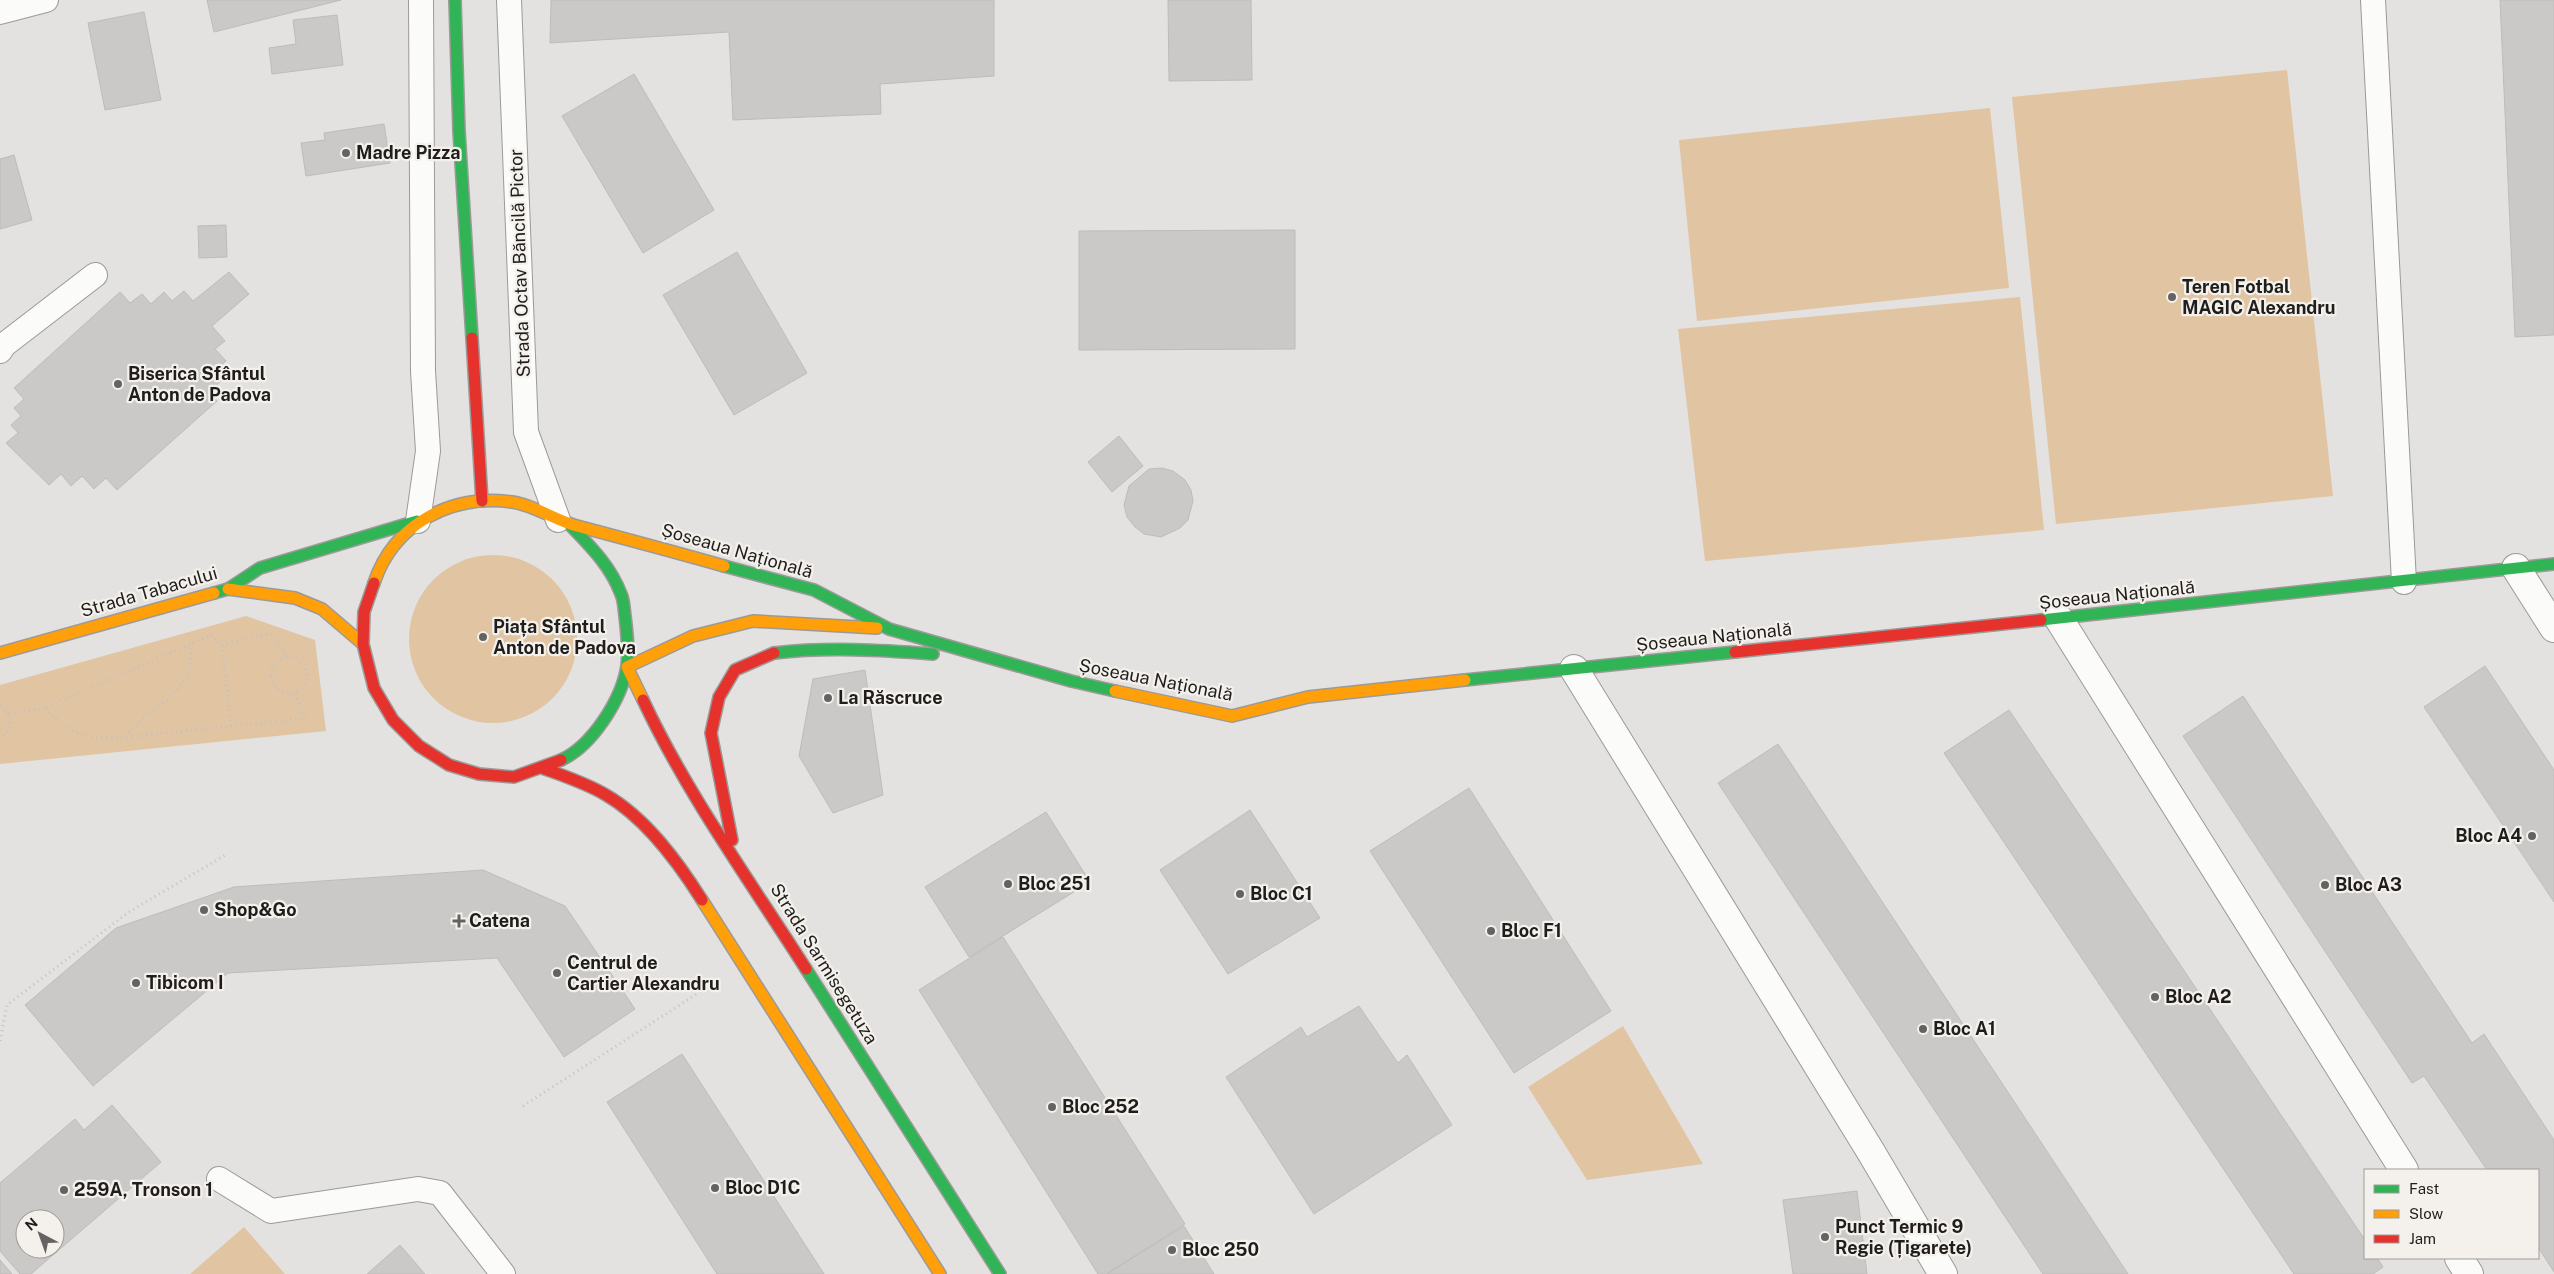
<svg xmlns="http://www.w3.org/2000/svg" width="2554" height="1274" font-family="'Public Sans',sans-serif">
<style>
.green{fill:#e1c4a2}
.building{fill:#cac9c8;stroke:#bdbcba;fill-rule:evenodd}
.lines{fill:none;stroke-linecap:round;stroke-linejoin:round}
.lane-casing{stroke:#9c9a98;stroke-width:26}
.street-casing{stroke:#9c9a98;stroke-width:30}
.fast-casing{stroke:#9c9a98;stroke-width:14}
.slow-casing{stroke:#9c9a98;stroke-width:14}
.jam-casing{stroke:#9c9a98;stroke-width:14}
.path{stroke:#c3c2c0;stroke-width:3;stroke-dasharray:1 4;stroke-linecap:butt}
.lane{stroke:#fbfbfa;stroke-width:24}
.street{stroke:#fbfbfa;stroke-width:28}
.fast{stroke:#30b455;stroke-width:11}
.slow{stroke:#ff9f0a;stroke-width:11}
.jam{stroke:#e5322d;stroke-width:11}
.poi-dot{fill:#646361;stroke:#f4f0eb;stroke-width:2}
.labels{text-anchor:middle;stroke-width:4.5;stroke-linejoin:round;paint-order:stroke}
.poi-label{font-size:18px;font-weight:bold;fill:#1f1e1c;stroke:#f4f0eb;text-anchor:start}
.street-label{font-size:18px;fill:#1f1e1c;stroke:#f4f0eb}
</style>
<rect width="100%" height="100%" fill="#e4e2e0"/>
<path class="green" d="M2287,70L2333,496L2056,524L2012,97Z
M1990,108L2009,288L1697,321L1679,140Z
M2020,297L2044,530L1705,561L1678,329Z
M409 639a84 84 0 1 1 168 0a84 84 0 1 1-168 0Z
M246,616L315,640L326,731L0,764V685Z
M1623,1026L1703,1164L1587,1180L1528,1087Z
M244,1227L285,1274H190Z"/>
<path class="building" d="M207,0H341L214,32Z
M551,0H994V76L880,84L881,114L733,120L729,32L550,43Z
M1168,0H1251L1252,80L1169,81Z
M2500,0H2554V335L2515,337Z
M144,12L161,100L105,110L88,23Z
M337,15L343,65L272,74L269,48L296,44L293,20Z
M634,74L714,210L643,253L562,116Z
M384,124L390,163L306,176L301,143L325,140L324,133Z
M14,155L32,220L0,229V159Z
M226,225L227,257L199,258L198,226Z
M1295,230V349L1079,350V231Z
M737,252L807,373L734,415L663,295Z
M229,272L249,294L212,326L225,341L215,349L226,361L214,371L222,380L209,392L217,401L117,490L106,478L94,489L82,476L71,486L61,474L49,485L6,443L18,433L11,425L21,416L14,408L24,399L14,388L120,292L130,303L142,294L151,304L164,292L172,301L184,291L193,301Z
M1119,436L1143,466L1112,492L1088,462Z
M1162,468L1173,471L1185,480L1191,490L1193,501L1188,520L1180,528L1161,537L1144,534L1135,527L1127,517L1124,505L1129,486L1149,469Z
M2485,666L2554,770V902L2424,707Z
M865,670L883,795L833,813L799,756L813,679Z
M2243,696L2472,1043L2484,1034L2554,1140V1272L2538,1247V1170H2487L2424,1076L2412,1083L2183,736Z
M2009,710L2365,1240V1258H2377L2383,1267L2373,1274H2294L1944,753Z
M1778,744L2128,1274H2043L1718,783Z
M1469,788L1611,1011L1514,1073L1370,851Z
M1250,810L1320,918L1228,974L1160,870Z
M1046,812L1090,882L969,957L925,887Z
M483,870L565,906L635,1009L564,1057L497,958L228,973L93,1086L25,1005L116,928L234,887Z
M1003,937L1185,1224L1106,1274H1098L919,990Z
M1359,1006L1398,1063L1407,1055L1452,1125L1314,1214L1226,1077L1301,1027L1307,1037Z
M682,1054L824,1274H717L607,1102Z
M112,1105L161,1162L31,1274H20L0,1251V1183L75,1119L84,1130ZM25,1219H55V1249H25Z
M1857,1191L1867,1274H1793L1783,1200Z
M1184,1226L1214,1274H1107Z
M400,1245L425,1274H367Z
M0,1260L12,1274H0Z"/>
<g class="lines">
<g class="lane-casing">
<path id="lane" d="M509,0L526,432L558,520
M2373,0L2404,582
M0,12L46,0
M0,351L4,345L95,275
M418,521L428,451L423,371L421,0
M219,1179L271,1211L418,1189L440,1193L503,1274"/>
</g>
<g class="street-casing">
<path id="street" d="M2516,568L2554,628
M2059,619L2404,1170
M1574,669L1871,1152L1943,1274
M2459,1258L2469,1274"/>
</g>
<g class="fast-casing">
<path id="fast" d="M455,0L459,131L472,338
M724,566L814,590L889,629L1071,681L1115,691
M214,593L228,589L260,568L417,521
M2041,620L2554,564
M774,653C827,647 880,650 933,654
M1465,680L1735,652
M561,760C592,746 622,699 627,666C629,649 627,633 625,616C624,609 624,600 621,594C610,565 590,546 569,524
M806,969L1000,1274"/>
</g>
<g class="slow-casing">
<path id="slow" d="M374,583C394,523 452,494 512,502C534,505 555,520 577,526C626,539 675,552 724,566
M228,589L295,598L322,609L363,644
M0,653L214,593
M1115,691L1232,716L1308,697L1465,680
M643,700L627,667L693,636L753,621L877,628
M702,900L940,1274"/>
</g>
<g class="jam-casing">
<path id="jam" d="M472,338L482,501
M374,583L364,612L363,644L374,688L393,720L419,746L449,765L479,774L514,777L561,760
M1735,652L2041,620
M643,700C687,794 750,881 806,969
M542,768C564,776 586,783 606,795C646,818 678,862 702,900
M732,840L711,733L719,697L735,670L774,653"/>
</g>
<path class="path" d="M222,645L265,634L274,635L286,657
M271 675a18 18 0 1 1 36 0a18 18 0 1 1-36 0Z
M0,706L6,710L11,720L8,731L0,737
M9,714L44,708
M231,726L222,645L211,635L44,708C54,717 65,728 78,733C106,744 143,735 172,732C217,728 261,723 305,718L295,693
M125,736L147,714L167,700L188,677L192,643
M0,1041L7,1005L129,912L227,854
M523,1106L700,992"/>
<use href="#lane" class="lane"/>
<use href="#street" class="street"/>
<use href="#fast" class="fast"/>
<use href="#slow" class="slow"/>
<use href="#jam" class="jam"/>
</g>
<g class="poi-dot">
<circle cx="346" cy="153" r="5"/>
<circle cx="2172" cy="297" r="5"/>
<circle cx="118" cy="384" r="5"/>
<circle cx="483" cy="637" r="5"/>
<circle cx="828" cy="698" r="5"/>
<circle cx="2532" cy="836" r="5"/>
<circle cx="1008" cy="884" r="5"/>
<circle cx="2325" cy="885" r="5"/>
<circle cx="1240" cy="894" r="5"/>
<circle cx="204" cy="910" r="5"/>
<path d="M456.5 913.5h5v5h5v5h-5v5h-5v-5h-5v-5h5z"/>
<circle cx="1491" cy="931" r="5"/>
<circle cx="557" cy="973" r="5"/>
<circle cx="136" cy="983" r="5"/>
<circle cx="2155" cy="997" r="5"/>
<circle cx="1923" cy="1029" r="5"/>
<circle cx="1052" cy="1107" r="5"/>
<circle cx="715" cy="1188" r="5"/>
<circle cx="64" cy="1190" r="5"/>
<circle cx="1825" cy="1237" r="5"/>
<circle cx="1172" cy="1250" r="5"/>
</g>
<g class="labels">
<g class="poi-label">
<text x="356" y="159">Madre Pizza</text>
<text x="2182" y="293">Teren Fotbal<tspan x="2182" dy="21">MAGIC Alexandru</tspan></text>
<text x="128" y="380">Biserica Sfântul<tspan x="128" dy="21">Anton de Padova</tspan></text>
<text x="493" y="633">Piața Sfântul<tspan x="493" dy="21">Anton de Padova</tspan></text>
<text x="838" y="704">La Răscruce</text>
<text x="2522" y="842" text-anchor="end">Bloc A4</text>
<text x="1018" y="890">Bloc 251</text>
<text x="2335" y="891">Bloc A3</text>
<text x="1250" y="900">Bloc C1</text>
<text x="214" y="916">Shop&amp;Go</text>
<text x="469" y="927">Catena</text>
<text x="1501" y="937">Bloc F1</text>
<text x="567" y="969">Centrul de<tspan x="567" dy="21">Cartier Alexandru</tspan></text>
<text x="146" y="989">Tibicom I</text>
<text x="2165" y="1003">Bloc A2</text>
<text x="1933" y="1035">Bloc A1</text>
<text x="1062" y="1113">Bloc 252</text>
<text x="725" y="1194">Bloc D1C</text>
<text x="74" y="1196">259A, Tronson 1</text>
<text x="1835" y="1233">Punct Termic 9<tspan x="1835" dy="21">Regie (Țigarete)</tspan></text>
<text x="1182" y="1256">Bloc 250</text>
</g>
<g class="street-label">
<text transform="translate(520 263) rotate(-92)" y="6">Strada Octav Băncilă Pictor</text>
<text transform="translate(737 551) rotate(16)" y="6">Șoseaua Națională</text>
<text transform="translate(149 592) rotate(-16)" y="6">Strada Tabacului</text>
<text transform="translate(2117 595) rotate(-6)" y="6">Șoseaua Națională</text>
<text transform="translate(1714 637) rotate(-6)" y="6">Șoseaua Națională</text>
<text transform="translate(1156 680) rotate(11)" y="6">Șoseaua Națională</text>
<text transform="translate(824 964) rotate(58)" y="6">Strada Sarmisegetuza</text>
</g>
</g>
<rect x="2364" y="1169" width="175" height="90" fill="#f4f0eb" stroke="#9f9c98"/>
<rect x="2374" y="1185" width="25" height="8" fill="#30b455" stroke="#9f9c98"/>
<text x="2409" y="1194" font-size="15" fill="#1f1e1c">Fast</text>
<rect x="2374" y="1210" width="25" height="8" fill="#ff9f0a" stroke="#9f9c98"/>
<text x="2409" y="1219" font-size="15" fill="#1f1e1c">Slow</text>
<rect x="2374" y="1235" width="25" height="8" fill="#e5322d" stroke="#9f9c98"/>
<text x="2409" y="1244" font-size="15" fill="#1f1e1c">Jam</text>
<g transform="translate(40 1234) rotate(319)"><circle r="24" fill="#f4f0eb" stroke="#9f9c98"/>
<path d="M0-4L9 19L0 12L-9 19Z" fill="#646361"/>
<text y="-8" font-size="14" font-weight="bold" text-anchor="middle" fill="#1f1e1c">N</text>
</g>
</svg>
